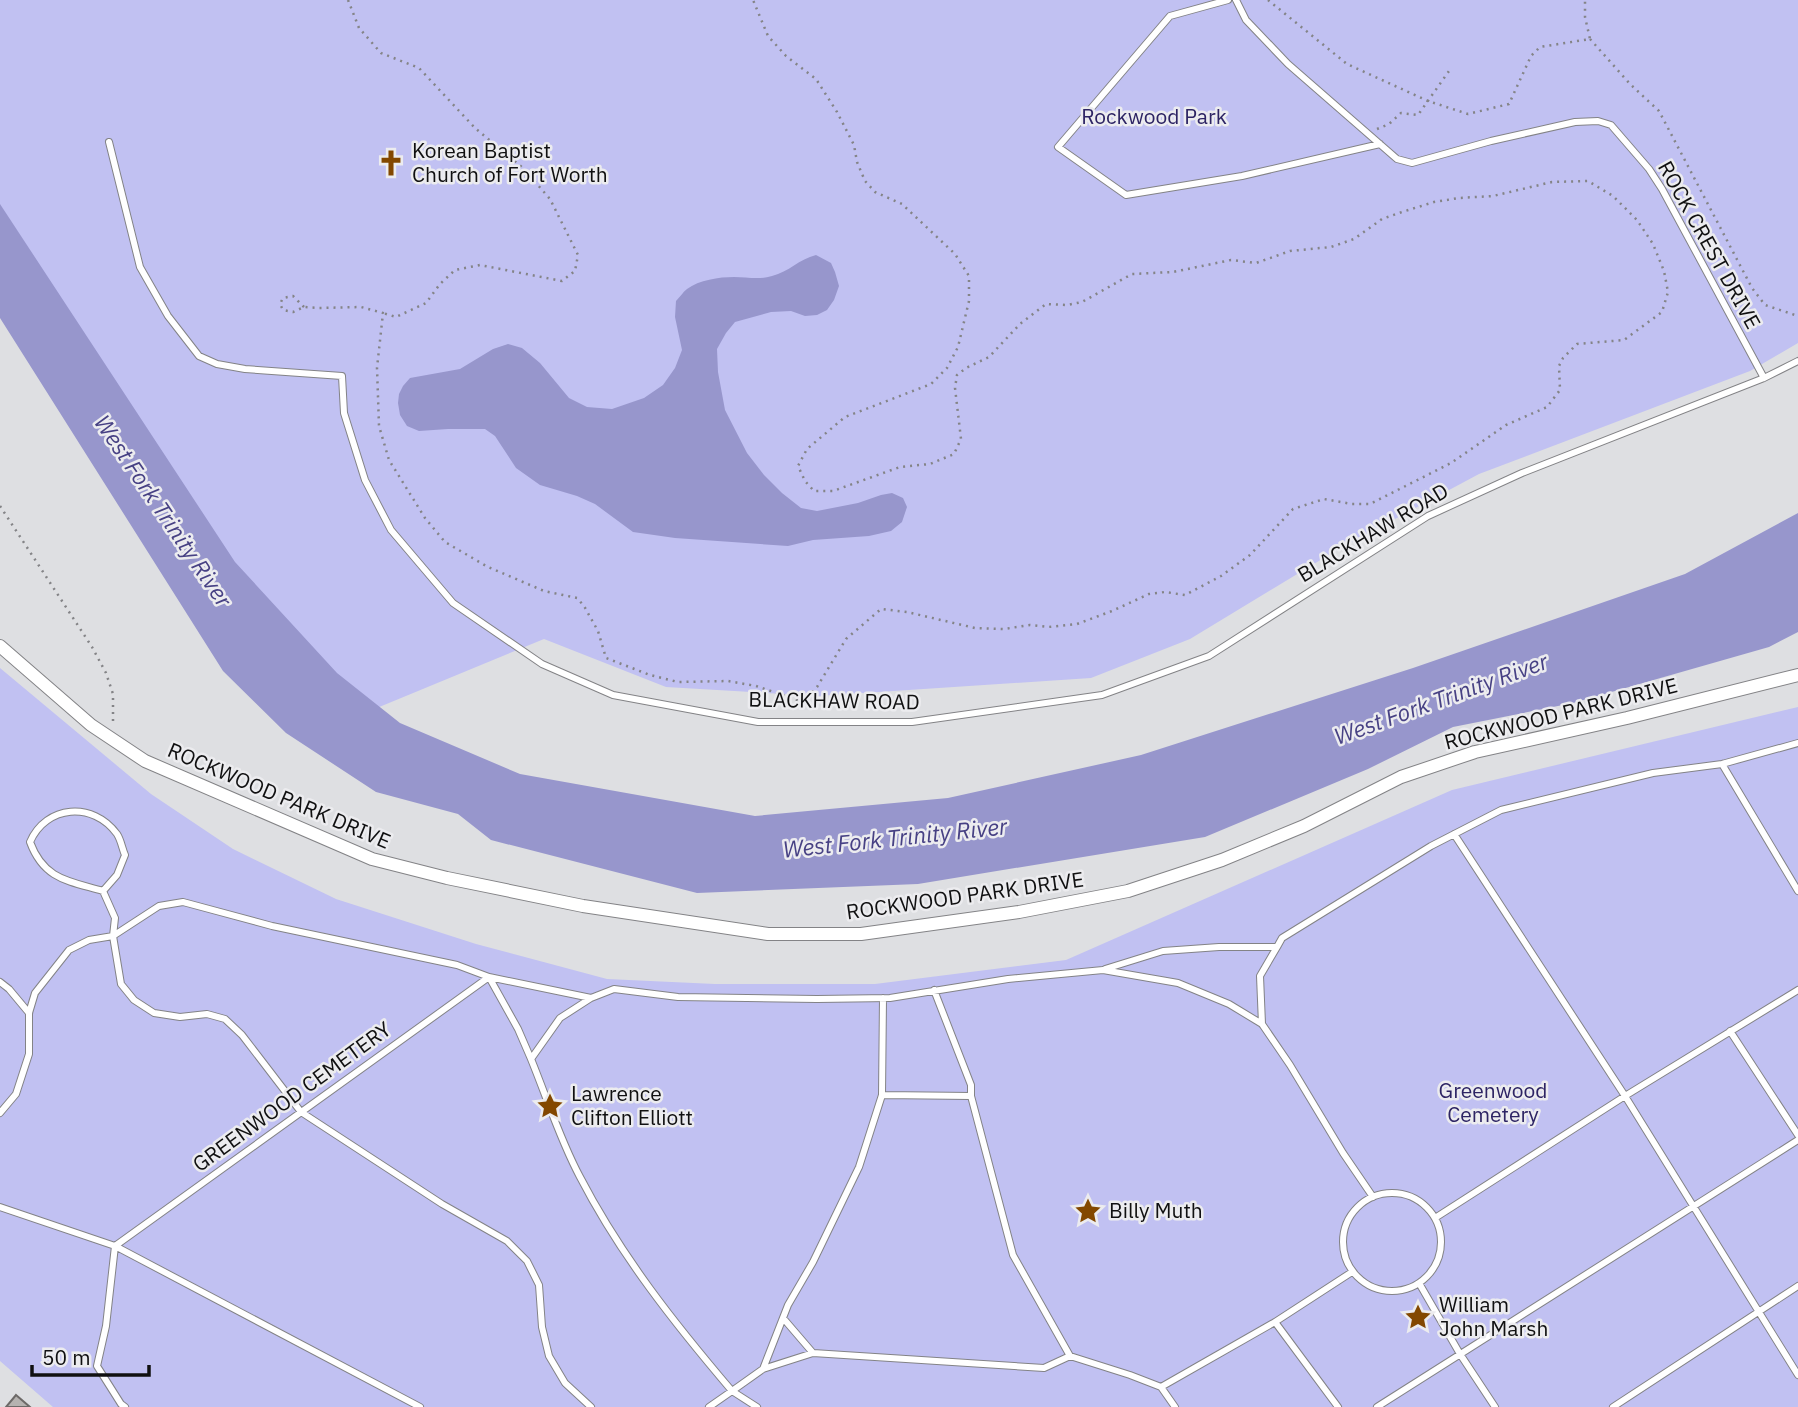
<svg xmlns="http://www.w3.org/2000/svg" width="1798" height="1407" font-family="'IBM Plex Sans',sans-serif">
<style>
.green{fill:#c1c1f2}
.water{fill:#9796cc}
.building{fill:#b5b2b0;stroke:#6c6967;stroke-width:2;filter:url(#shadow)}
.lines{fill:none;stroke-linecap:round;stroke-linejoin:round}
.lane-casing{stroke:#838386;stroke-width:8}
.street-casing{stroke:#838386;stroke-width:14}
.path{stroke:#848487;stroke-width:2.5;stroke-dasharray:2 5;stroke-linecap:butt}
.lane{stroke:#fff;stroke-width:6}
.street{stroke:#fff;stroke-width:12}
.labels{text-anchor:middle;stroke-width:5;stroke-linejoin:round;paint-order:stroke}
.park-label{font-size:21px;fill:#2d2464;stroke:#ececef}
.poi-label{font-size:21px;fill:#101011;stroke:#ececef;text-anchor:start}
.street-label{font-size:21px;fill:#101011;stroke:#ececef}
.water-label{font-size:23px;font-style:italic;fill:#474184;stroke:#ececef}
</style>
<defs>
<filter id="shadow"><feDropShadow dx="4.5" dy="8" stdDeviation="0" flood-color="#0004"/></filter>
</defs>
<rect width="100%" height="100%" fill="#dedfe2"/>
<path class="green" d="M0,0H1798V343L1750,371L1479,474L1337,550L1190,639L1091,678L818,696L666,687L544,639L372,710L275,634L0,213Z
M0,668L151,794L233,849L336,899L476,944L607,979L715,984H875L1066,960L1452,790L1798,707V1407H53L0,1361Z"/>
<path class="water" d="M0,204L235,562L337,673L400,723L520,774L755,816L948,798L1141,755L1413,668L1685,574L1798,513V632L1769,647L1573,703L1453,727L1368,769L1205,837L918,884L697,893L491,840L458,814L376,792L286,733L223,671L0,318Z
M816,255L831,263L835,272L839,286L834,300L827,310L817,315L805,316L791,311L771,312L735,322L726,333L717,349L718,372L725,410L747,453L764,475L782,493L801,508L817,511L858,503L881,495L892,493L903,498L907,507L902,522L891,531L869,536L813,540L788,546L675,538L633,532L595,504L577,496L540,485L516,468L495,436L485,429H448L419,431L407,426L400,415L398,403L399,394L403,386L410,378L460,369L493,349L508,344L522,348L540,363L569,398L587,407L612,409L644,398L663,385L675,368L682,350L675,317L676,301C680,297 683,292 687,289C699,280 719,277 734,277C747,277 759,280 772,276C789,272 799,259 816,255Z"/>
<path class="building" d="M16,1395L30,1407H6Z"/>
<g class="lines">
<g class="lane-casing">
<path id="lane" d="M1228,0L1170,16L1058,147L1126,195L1242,176L1380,144
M1236,0L1246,20L1288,64L1397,159L1412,163L1491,141L1575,122L1598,121L1611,125L1649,169L1662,189L1764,378
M109,142L140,267L168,316L199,356L217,364L245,369L342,376L344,413L365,480L391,530L453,603L542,664L613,695L758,722H912L1102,695L1209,656L1428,516L1522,473L1764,378L1798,361
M1722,764L1798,891
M1454,834L1625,1096L1798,1375
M103,891C69,881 44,880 30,842C46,805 93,801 117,834C121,840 122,848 125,855L117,875L103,891L115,918L113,936L121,984L134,1000L154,1013L180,1017L207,1014L225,1019L242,1035L301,1112L442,1204L507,1241L527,1261L539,1285L542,1327L549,1356L565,1383L591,1407
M1105,969L1163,951L1219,947H1277L1282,938L1431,846L1501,810L1653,773L1722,764L1798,743
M0,982L9,989L29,1013
M934,990L971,1085V1096L1013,1255L1070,1356L1130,1375L1161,1387L1175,1407
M1262,1024L1260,976L1277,947
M1730,1031L1798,1135
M531,1059C547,1098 560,1140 580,1177C621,1256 675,1324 732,1391L763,1369L788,1305L813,1262L859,1167L882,1095L883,998
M882,1095L971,1096
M0,1113L16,1094L29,1054V1013L35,993L69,950L89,940L113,936L159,906L183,902L272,926L457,965L489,977L518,1029L531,1059L560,1018L591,998L614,989L678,997L817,999L890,998L1008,979L1103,970L1178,983L1229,1004L1262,1024L1290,1065L1343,1153L1373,1197
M1343 1242a49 49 0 1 1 98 0a49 49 0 1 1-98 0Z
M0,1207L115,1246L420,1407
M1435,1218L1625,1096L1798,990
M1419,1283L1460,1354L1495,1407
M783,1318L813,1353
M1275,1322L1338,1407
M763,1369L813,1353L1044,1368L1070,1356
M1161,1387L1275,1322L1352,1272
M125,1407L121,1404L97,1366L106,1326L115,1246L489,977L591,998
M709,1407L732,1391L757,1407
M1377,1407L1798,1140
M1613,1407L1798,1286"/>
</g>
<g class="street-casing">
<path id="street" d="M0,646L91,725L145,761L372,859L447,878L583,906L768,934H861L1019,912L1128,891L1222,860L1304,826L1401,777L1475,752L1627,718L1798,675"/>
</g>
<path class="path" d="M348,0L359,28L381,53L419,68L475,128L523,168L550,199L578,255L575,271L562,281L480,265L455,270L440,284L426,303L396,317L383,313
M1268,0L1347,64L1428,101L1468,114L1509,104L1531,56L1540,47L1590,39L1585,17V0
M1590,39L1630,84L1659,111L1752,288L1765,305L1798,316
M1377,129L1389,124L1401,113L1418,115L1449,71
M304,307L293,296L283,298L280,304L283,310L293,312L304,307L319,308L361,307L383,313L377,368L379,426L389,460L425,518L445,542L488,567L544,591L577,598L584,606L598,631L606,658L650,675L678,682L728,681L756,686L803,702L817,687L846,639L881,609L907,612L975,628L1004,629L1030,625L1048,627L1077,624L1112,611L1149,594L1165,592L1185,595L1221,576L1250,555L1293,509L1324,499L1352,504H1370L1451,463L1506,425L1547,407L1560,390L1559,366L1563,358L1577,344L1624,340L1662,312L1668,292L1664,271L1653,244L1637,220L1613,196L1588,181L1552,182L1493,196L1459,198L1434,202L1402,212L1382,219L1354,239L1331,247L1290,251L1256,263L1231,260L1173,272L1132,274L1082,302L1067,305L1046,304L1020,324L989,357L966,368L957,375L955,388L961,439L954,454L930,464L900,467L833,491H814L805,481L798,466L807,449L845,417L931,384L947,368L958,347L969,301V276L955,254L902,204L875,192L865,181L857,162L854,145L837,112L816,79L786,56L768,36L753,0
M0,506L92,647L106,673L113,694V723"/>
<use href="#lane" class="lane"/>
<use href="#street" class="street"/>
</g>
<defs>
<g id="church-bare" transform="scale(2.1)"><path d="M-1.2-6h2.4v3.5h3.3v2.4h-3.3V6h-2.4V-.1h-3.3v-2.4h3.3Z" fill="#834800" stroke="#ececef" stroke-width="2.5" paint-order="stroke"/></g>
<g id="sight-bare" transform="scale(2.1)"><path d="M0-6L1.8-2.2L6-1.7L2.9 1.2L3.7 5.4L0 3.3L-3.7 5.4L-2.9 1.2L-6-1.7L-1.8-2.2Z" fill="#834800" stroke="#ececef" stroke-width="2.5" paint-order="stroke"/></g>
</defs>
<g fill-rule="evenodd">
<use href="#church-bare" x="391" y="163"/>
<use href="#sight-bare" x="550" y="1106"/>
<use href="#sight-bare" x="1088" y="1211"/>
<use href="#sight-bare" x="1418" y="1317"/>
</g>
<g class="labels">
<g class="park-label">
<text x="1154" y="124">Rockwood Park</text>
<text x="1493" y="1098">Greenwood<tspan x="1493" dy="24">Cemetery</tspan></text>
</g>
<g class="poi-label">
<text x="412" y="158">Korean Baptist<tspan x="412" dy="24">Church of Fort Worth</tspan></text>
<text x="571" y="1101">Lawrence<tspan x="571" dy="24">Clifton Elliott</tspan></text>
<text x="1109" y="1218">Billy Muth</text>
<text x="1439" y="1312">William<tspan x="1439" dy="24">John Marsh</tspan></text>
</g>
<g class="street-label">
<text transform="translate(1709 245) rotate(61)" y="7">ROCK CREST DRIVE</text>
<text transform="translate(1373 533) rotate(-31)" y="7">BLACKHAW ROAD</text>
<text transform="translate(834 701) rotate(1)" y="7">BLACKHAW ROAD</text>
<text transform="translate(1561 714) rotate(-14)" y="7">ROCKWOOD PARK DRIVE</text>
<text transform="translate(279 796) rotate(23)" y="7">ROCKWOOD PARK DRIVE</text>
<text transform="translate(965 896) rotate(-8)" y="7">ROCKWOOD PARK DRIVE</text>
<text transform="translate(292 1097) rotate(-36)" y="7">GREENWOOD CEMETERY</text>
</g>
<g class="water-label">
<text transform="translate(163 511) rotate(56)" y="8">West Fork Trinity River</text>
<text transform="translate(1441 699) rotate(-20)" y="8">West Fork Trinity River</text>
<text transform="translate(895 838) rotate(-6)" y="8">West Fork Trinity River</text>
</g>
</g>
<path d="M32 1365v10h117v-10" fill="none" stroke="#101011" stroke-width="3.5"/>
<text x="42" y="1365" font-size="21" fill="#101011" stroke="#ececef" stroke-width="5" paint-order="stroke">50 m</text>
</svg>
